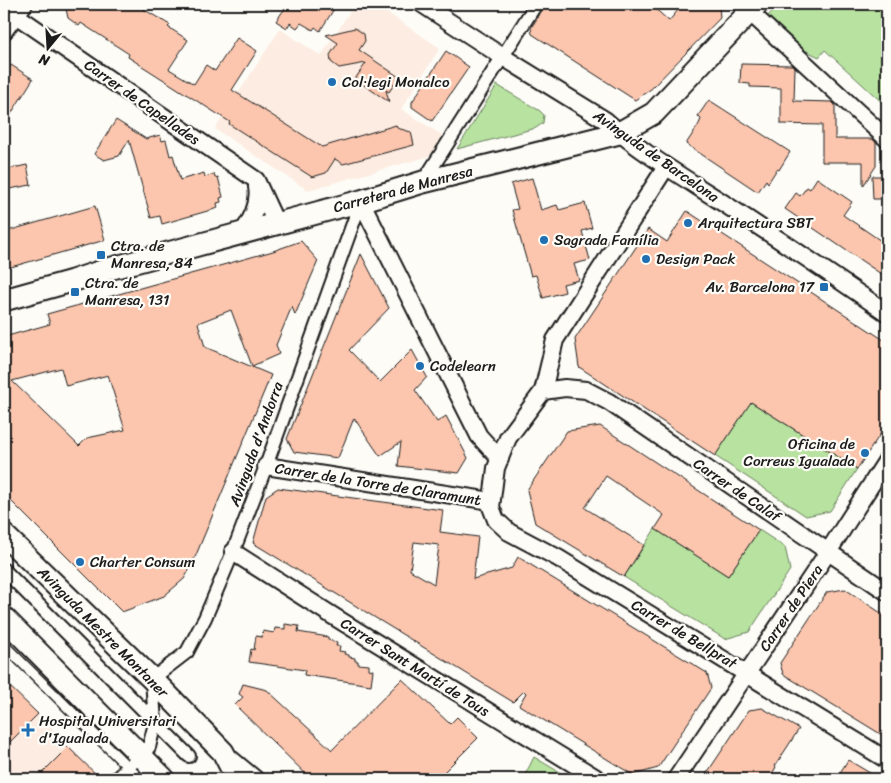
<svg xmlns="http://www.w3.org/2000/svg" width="891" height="783" viewBox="0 0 891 783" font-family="Sriracha,sans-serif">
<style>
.built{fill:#fdece1}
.green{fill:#b7e29f;stroke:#6a7f5e}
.building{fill:#fcc6ae;stroke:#1c1c1c;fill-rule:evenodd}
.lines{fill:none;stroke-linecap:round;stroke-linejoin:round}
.service-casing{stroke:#1c1c1c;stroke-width:12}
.pedestrian-casing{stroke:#1c1c1c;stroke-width:16}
.minor-casing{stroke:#1c1c1c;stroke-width:20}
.tertiary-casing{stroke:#1c1c1c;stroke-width:25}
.service{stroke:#fdfcf7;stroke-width:9}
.pedestrian{stroke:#fdfcf7;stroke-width:12}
.minor{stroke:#fdfcf7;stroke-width:16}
.tertiary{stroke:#fdfcf7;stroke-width:21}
.poi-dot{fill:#1f6fb2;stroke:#fdfcf7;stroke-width:2}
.labels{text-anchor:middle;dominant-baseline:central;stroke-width:4.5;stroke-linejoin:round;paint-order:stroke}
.poi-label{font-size:15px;fill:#1c1c1c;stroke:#fdfcf7;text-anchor:start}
.street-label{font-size:15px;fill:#1c1c1c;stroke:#fdfcf7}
</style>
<rect width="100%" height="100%" fill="#fdfcf7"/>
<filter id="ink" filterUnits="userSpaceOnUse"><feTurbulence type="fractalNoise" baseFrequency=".02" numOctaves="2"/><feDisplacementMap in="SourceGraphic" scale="10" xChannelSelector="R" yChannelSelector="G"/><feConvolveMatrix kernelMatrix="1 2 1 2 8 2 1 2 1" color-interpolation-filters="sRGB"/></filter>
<g filter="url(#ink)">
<g class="built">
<polygon points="355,4 374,4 440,48 401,109 443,136 430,156 308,190 215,129 280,29 321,56"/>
<polygon points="4,681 38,714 101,779 4,779"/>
</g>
<g class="green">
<polygon points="779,4 887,4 887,107 825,50 819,57 788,42 766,18"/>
<polygon points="497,85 540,111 544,115 543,123 536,128 457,149"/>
<polygon points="751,402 857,469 830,511 806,516 715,456"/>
<polygon points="655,529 728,576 759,530 785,547 790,570 749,632 725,639 624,577"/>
<polygon points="534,757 571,779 523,779"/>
</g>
<g class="building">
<polygon points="65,4 135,4 170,25 168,27 188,40 169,69 194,84 206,65 215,71 237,38 257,51 232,90 322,147 396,125 397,128 411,132 414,145 343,164 335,159 326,173 312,177 229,124 230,122 128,57 129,54 81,23 79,26 68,18"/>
<polygon points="288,4 327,4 334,9 320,31 315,27 313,30 301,23 297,28 290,23 287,28 276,21"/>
<polygon points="546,4 650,4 669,21 683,4 719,4 720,18 651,89 635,100 532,34 531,28"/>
<polygon points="355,28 364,34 365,41 359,50 399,77 389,92 386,90 389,102 355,79 366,63 339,68 331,62 330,55 338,43 326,35"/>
<polygon points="446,51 469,67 432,121 412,107 412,102"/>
<polygon points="741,64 792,65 795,67 794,101 832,102 835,105 835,139 873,139 876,143 876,166 863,186 863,162 822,162 822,125 781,124 781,88 750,87 750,84 740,83"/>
<polygon points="11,65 33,79 4,125 4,71"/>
<polygon points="709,100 790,152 779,170 777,169 768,183 766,180 758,192 686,144 699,124 701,119 698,116"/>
<polygon points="116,120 146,139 160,135 162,141 166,140 170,156 173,155 180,180 204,173 205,177 214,174 215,178 218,177 223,197 220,198 221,202 217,203 218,208 162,224 160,216 151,218 129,140 119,156 104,160 94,154"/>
<polygon points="27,165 31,185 4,190 4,170"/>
<polygon points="872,176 887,176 887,199 873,199"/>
<polygon points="532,178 541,210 557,205 559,210 585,203 592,228 582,231 590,260 574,264 579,280 563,284 565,292 543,298 536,275 531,276 512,210 518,209 511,184"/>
<polygon points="817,178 852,202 843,215 887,245 887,278 785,209 796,193 800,196 807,187 810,189"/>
<polygon points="95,206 105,240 4,269 4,232"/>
<polygon points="687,211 887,342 887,424 857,469 751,402 715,456 579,367 575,339 648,229 667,242"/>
<path d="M301,241L318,261L295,315L292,306L276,345L279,354L252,366L231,310L198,323L205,347L271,375L191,567L184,579L164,596L122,612L4,494V337L50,324L47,314L273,251ZM61,368L66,386L108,375L125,430L87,438L79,446L12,381Z"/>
<polygon points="361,254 389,308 349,350 380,382 412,350 427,377 415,390 437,422 446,416 468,458 459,473 398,466 401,442 380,456 354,418 338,458 294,452 287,439"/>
<polygon points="600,426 759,530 728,576 655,529 664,515 606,476 585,508 644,545 624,577 535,523 527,490 567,431"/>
<path d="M278,488L443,510L440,532L478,537L473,579L512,568L518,557L707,673L711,688L658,768L633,775L519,705L526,693L524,691L513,702L253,543L266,496ZM414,542L439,545L434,584L410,570Z"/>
<polygon points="845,589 887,617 887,738 783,674 780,663 827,592"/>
<polygon points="285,624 299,626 298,632 328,637 328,640 337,642 336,646 340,646 339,651 345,652 344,654 349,655 349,657 355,658 355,661 358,661 358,664 369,665 369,669 373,670 371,685 304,675 305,670 249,662 251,649 254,650 256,636 262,637 263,631 274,633 275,628 285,629"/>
<polygon points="402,679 450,724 457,717 478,738 437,779 311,779 235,705 243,697 239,694 243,684 267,690 332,750"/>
<polygon points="4,681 38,714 4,748"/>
<polygon points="762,708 799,729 775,766 776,767 769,779 703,779 749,710"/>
<polygon points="68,747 101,779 36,779"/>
<polygon points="848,760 880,779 836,779"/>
</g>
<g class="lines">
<defs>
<polyline id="service" points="4,645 140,779"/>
<g id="pedestrian">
<polyline points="423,182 536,4"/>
<polyline points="4,570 189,756"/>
<polyline points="116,779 149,747 155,723 152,679 187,652 205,618 233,552 266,466 361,201"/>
</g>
<g id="minor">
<path d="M422,4L503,57L605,120C639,151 678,174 717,199C774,236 831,274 887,313"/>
<polyline points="741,4 887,139"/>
<polyline points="4,7 256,180 276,223"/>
<polyline points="4,31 24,4"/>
<polyline points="361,201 479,436 500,459"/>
<path d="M243,232C252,219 260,203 257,187"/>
<polyline points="543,391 555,340 666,167"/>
<polyline points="266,466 491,501"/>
<polyline points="233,552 333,616 598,779"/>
<polyline points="887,592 609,402 586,390 565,388 543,391 508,438 496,468 491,507 496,520 509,532 558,558 887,760"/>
<polyline points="226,755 255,779"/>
<polyline points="676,779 828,552 887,460"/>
</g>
<g id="tertiary">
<polyline points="4,300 72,281 105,270 361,201 423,182 619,133 654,113 757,4"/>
<polyline points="4,535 152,679 223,752 237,779"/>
<polyline points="4,618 164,779"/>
</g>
</defs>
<use href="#service" class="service-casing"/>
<use href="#pedestrian" class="pedestrian-casing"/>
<use href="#minor" class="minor-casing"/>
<use href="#tertiary" class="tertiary-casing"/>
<use href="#service" class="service"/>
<use href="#pedestrian" class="pedestrian"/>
<use href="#minor" class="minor"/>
<use href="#tertiary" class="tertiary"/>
</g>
</g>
<g class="poi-dot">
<circle cx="332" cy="82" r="5"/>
<circle cx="688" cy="223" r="5"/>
<circle cx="544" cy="240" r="5"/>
<rect x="96" y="250" width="10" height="10" rx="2.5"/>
<circle cx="646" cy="259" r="5"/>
<rect x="819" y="282" width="10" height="10" rx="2.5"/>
<rect x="70" y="287" width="10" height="10" rx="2.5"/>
<circle cx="420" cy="366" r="5"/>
<circle cx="865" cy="453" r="5"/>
<circle cx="80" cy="562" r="5"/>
<path d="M25.5 722.5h5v5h5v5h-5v5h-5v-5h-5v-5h5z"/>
</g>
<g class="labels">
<g class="poi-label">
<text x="342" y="82">Col·legi Monalco</text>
<text x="698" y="223">Arquitectura SBT</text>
<text x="554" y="240">Sagrada Família</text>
<text x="111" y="246">Ctra. de<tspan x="111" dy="17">Manresa, 84</tspan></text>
<text x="656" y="259">Design Pack</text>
<text x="85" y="283">Ctra. de<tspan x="85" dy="17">Manresa, 131</tspan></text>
<text x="814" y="287" text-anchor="end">Av. Barcelona 17</text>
<text x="430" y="366">Codelearn</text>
<text x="855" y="444" text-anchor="end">Oficina de<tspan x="855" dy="17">Correus Igualada</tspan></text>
<text x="90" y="562">Charter Consum</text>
<text x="39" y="721">Hospital Universitari<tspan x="39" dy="17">d'Igualada</tspan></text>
</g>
<g class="street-label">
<text transform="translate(142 102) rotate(35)">Carrer de Capellades</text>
<text transform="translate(656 156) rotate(35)">Avinguda de Barcelona</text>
<text transform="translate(403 189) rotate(-15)">Carretera de Manresa</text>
<text transform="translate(256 444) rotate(-70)">Avinguda d'Andorra</text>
<text transform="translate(378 484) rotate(9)">Carrer de la Torre de Claramunt</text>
<text transform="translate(737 490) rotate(34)">Carrer de Calaf</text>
<text transform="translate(791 608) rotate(-56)">Carrer de Piera</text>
<text transform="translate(103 632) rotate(45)">Avinguda Mestre Montaner</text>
<text transform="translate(684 634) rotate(31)">Carrer de Bellprat</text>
<text transform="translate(415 667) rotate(32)">Carrer Sant Martí de Tous</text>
</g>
</g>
<rect width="891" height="783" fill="none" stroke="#fdfcf7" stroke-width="20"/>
<rect x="10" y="10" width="871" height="763" fill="none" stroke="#1c1c1c" stroke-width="2" filter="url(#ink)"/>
<g transform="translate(48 48) rotate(198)" stroke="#fdfcf7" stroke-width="4" paint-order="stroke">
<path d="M0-4L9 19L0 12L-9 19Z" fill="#1c1c1c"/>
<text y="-8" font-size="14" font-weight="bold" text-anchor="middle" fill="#1c1c1c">N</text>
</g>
</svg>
